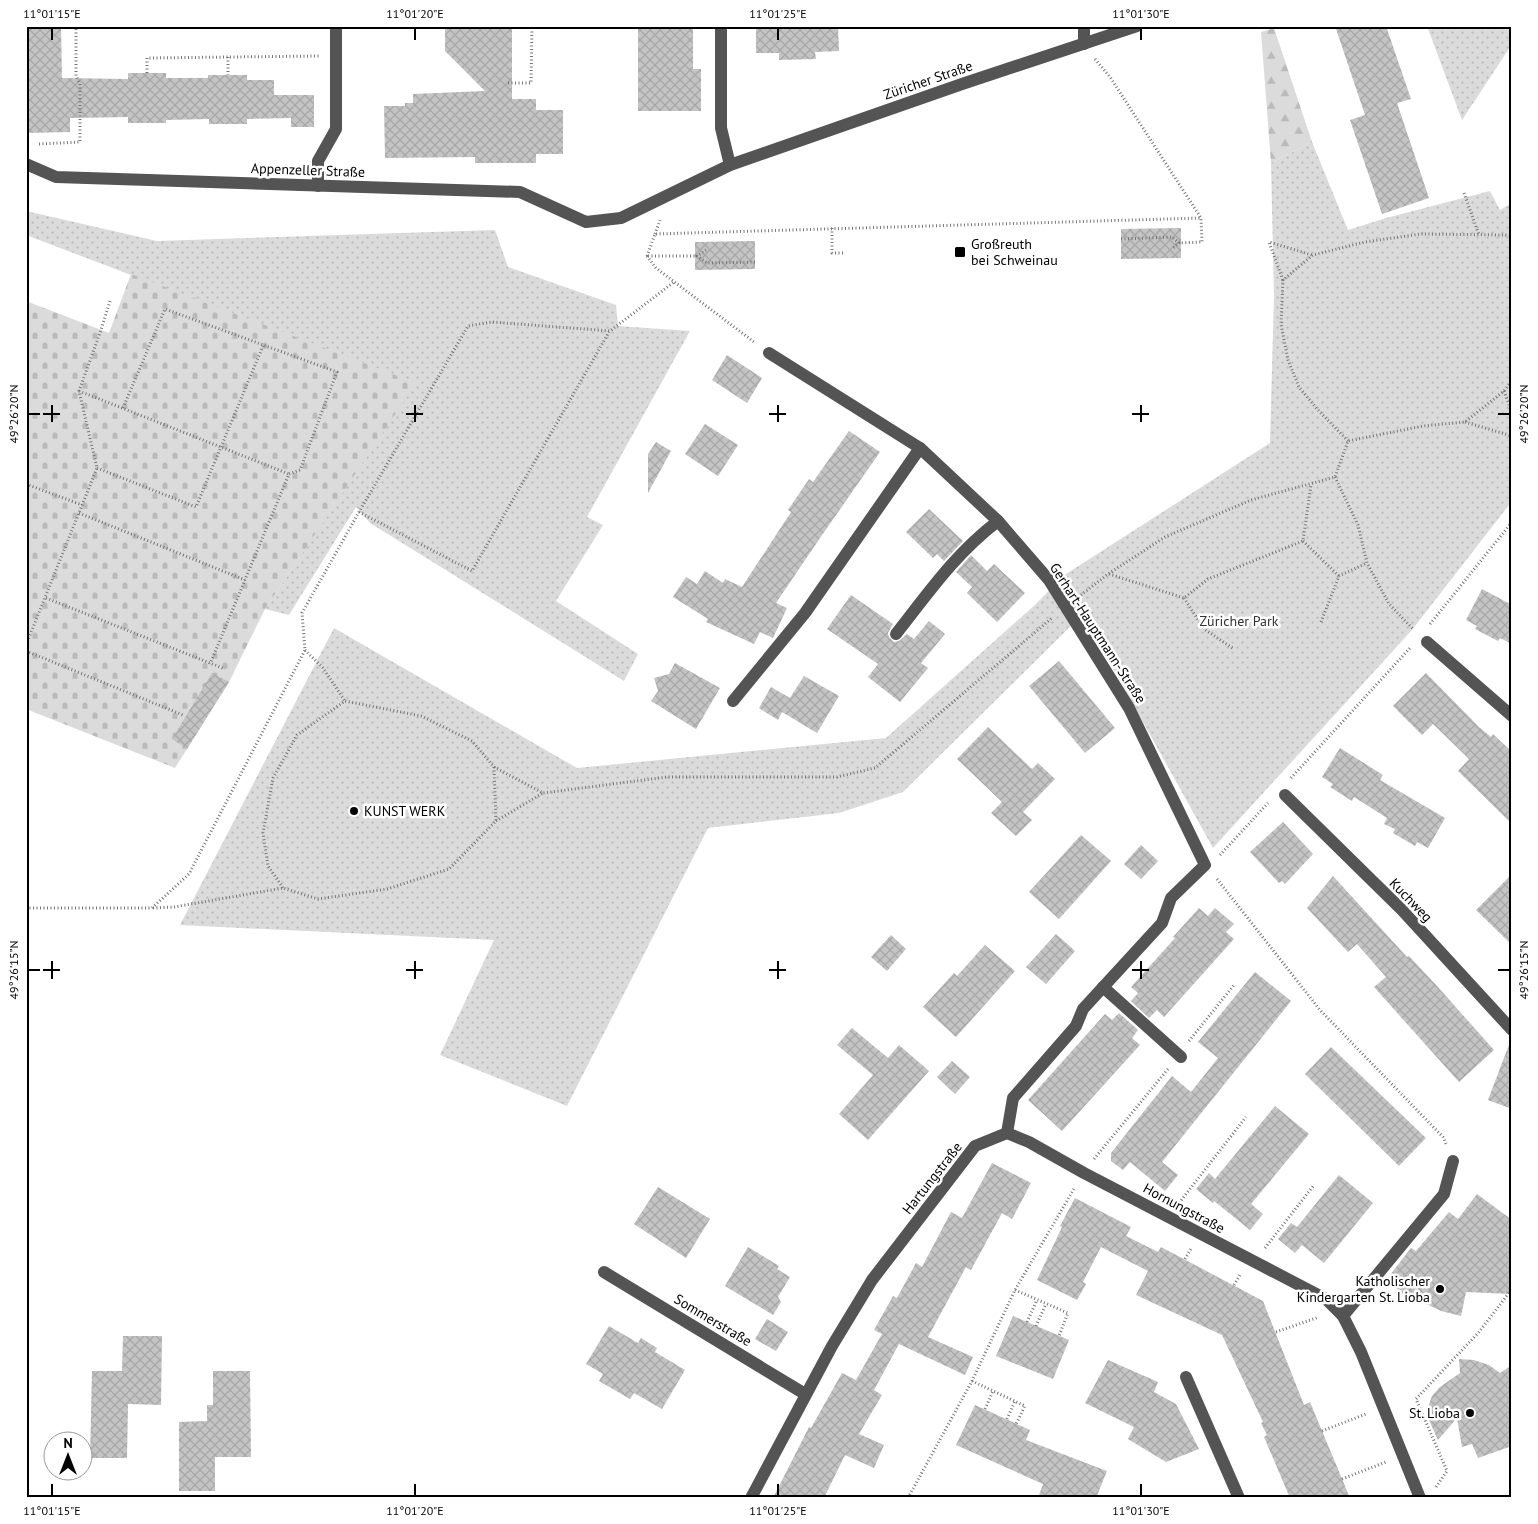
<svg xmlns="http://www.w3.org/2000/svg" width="1538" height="1524" viewBox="0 0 1538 1524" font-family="'PT Sans',sans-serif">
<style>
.grass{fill:url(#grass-dots)}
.forest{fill:url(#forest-firs)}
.cemetery{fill:url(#cemetery-stones)}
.building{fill:url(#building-cross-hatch)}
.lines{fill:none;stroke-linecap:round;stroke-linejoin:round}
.path{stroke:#767676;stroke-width:3;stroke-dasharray:1 2.5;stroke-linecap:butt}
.minor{stroke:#545454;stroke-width:12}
.ticks{fill:none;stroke:#000;stroke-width:2}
.poi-dot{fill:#000;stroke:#fff;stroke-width:2}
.labels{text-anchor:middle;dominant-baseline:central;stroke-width:5;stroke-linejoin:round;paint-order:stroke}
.street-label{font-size:14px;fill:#000;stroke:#fff}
.poi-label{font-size:14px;fill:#000;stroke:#fff;text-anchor:start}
.park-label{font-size:14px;fill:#323232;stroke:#fff}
.neatline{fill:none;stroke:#000;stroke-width:2}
.ticks-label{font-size:12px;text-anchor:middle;fill:#000}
</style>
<defs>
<pattern id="grass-dots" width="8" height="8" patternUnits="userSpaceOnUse" patternTransform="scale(1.25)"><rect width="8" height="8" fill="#dbdbdb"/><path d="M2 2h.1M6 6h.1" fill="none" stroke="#bababa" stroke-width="1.8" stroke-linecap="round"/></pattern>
<pattern id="forest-firs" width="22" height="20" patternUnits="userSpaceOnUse" patternTransform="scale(1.25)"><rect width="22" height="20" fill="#dbdbdb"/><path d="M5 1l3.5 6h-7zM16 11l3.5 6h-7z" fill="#bababa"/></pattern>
<pattern id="cemetery-stones" width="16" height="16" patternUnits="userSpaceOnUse" patternTransform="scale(1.25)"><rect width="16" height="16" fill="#dbdbdb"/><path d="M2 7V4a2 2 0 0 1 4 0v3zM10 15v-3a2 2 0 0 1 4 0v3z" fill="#bababa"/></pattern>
<pattern id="building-cross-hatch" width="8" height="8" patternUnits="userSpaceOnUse" patternTransform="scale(1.25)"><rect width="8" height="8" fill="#c4c4c4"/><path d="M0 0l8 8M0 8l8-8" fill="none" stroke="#a7a7a7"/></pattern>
</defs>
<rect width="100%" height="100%" fill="#fff"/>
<g class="grass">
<polygon points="1427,26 1512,26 1512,44 1462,120"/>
<polygon points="1312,142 1348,230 1386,218 1490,191 1500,210 1512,203 1512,501 1412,630 1213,848 1083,614 903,792 839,813 708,828 567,1106 440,1055 494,940 180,925 334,628 577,768 886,738 1036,604 1063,576 1270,443 1274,295 1271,163"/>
<polygon points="26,211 157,241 495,230 508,267 616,305 618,326 690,331 587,517 603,525 556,601 638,654 624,681 370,523 356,507 289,615 265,609 415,383 26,235"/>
</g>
<polygon class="forest" points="1274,28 1312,142 1271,163 1261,32"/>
<polygon class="cemetery" points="131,274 416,383 265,609 229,682 175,768 26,709 26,301 109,333"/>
<g class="building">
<polygon points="26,26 61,26 62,78 128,79 128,73 166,73 166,78 208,78 208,75 247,75 247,80 274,80 274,95 314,95 314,127 291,127 291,118 247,119 247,124 209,124 209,119 166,120 166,123 128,123 128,117 70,118 70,132 26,133"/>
<polygon points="445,26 512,26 512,99 536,99 536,110 563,110 563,154 536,154 536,163 475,163 475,157 385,158 384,106 405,106 405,103 413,103 413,94 485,91 445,51"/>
<polygon points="638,26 693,26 693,69 701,69 701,111 638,111"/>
<polygon points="756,26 838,26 839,51 815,52 816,59 779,60 779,53 756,53"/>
<polygon points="1335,26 1386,26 1411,99 1397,103 1429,198 1382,214 1350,120 1365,115"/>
<polygon points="1181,228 1181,258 1121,259 1121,229"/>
<polygon points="755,241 755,269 695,270 695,242"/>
<polygon points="727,355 762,378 747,403 712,380"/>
<polygon points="705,424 738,445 718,476 685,454"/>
<polygon points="849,431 880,452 820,538 776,603 787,608 773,638 760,632 754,644 706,622 708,619 673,597 686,577 697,584 705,571 723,583 725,579 742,587 791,512 788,510 809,479 813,482"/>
<polygon points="656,442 671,451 648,493 648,454"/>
<polygon points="929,509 963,541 944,561 937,554 933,558 906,532"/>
<polygon points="971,555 987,571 994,564 1025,593 997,622 967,593 972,587 956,572"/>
<polygon points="1482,589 1512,605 1512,644 1500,638 1498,641 1475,629 1477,626 1466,620"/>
<polygon points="851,595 893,624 888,633 889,637 894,642 899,641 907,634 914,639 929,621 945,634 921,663 928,668 900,702 868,677 878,664 827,629"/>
<polygon points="1059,661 1115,728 1085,753 1029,686"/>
<polygon points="675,663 720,688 696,729 651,701 658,691 654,678 669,674"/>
<polygon points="212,673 229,682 187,749 172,739"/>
<polygon points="1426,673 1479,727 1491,737 1493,734 1512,752 1512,824 1458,771 1469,759 1433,724 1422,735 1393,706"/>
<polygon points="804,676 839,696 817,733 782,712 778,720 759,708 771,687 790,698"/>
<polygon points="988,727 1032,769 1038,763 1055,779 1023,812 1032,820 1016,836 991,813 1002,802 957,759"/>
<polygon points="1340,748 1383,775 1380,780 1445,818 1428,848 1417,842 1415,846 1393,833 1395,829 1384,824 1387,818 1354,797 1352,801 1330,787 1333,784 1322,777"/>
<polygon points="1283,822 1313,854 1285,884 1282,881 1279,883 1250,852"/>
<polygon points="1081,835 1111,861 1059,919 1029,892"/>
<polygon points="1141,845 1158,861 1141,879 1124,864"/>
<polygon points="1512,874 1512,945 1476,910"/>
<polygon points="1333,876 1407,957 1409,956 1437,986 1494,1050 1459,1082 1374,987 1386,977 1357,944 1348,952 1307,908"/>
<polygon points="1199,908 1208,916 1215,908 1234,924 1226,932 1234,939 1164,1017 1157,1010 1149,1018 1131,1001 1138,993 1131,987 1175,938 1173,937"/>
<polygon points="1056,934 1075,951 1046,984 1026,967"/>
<polygon points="891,935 906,949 887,971 871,957"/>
<polygon points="985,945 1015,971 956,1037 923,1007 954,973 957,976"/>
<polygon points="1255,972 1291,1001 1162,1162 1178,1175 1165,1191 1130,1162 1123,1170 1111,1161 1111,1153 1172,1076 1191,1092 1218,1058 1198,1042"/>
<polygon points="1119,1013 1138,1030 1132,1038 1140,1045 1062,1131 1028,1100 1105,1014 1112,1020"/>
<polygon points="852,1028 888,1058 899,1045 929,1071 868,1140 839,1114 873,1075 837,1045"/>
<polygon points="1510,1042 1512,1043 1512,1109 1488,1100"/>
<polygon points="1331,1047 1426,1138 1399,1166 1305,1074"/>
<polygon points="952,1061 970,1077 955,1094 937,1077"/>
<polygon points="1275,1106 1309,1134 1251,1204 1263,1214 1250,1230 1214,1201 1213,1203 1196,1189 1209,1173 1215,1179"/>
<polygon points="992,1163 1031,1183 1012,1219 1002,1213 971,1270 966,1267 928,1337 973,1357 965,1375 899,1344 874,1390 882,1395 859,1434 884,1445 874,1468 845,1455 824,1498 773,1498 809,1427 811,1428 842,1373 856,1380 882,1334 874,1330 893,1296 897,1298 916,1263 922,1267 951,1212 962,1218"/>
<polygon points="1339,1175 1373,1203 1324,1263 1302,1245 1295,1253 1278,1239 1291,1223 1297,1227"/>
<polygon points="658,1187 710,1219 686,1258 634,1224"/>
<polygon points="1477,1194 1512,1220 1512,1294 1466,1292 1461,1316 1441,1311 1410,1296 1408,1298 1386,1280 1411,1248 1416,1251 1449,1212 1458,1219"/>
<polygon points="1075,1198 1131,1227 1126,1236 1158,1252 1161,1247 1263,1301 1304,1405 1310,1402 1350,1498 1290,1498 1264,1437 1267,1435 1261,1423 1263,1422 1222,1335 1136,1295 1148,1271 1101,1247 1083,1282 1086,1284 1077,1300 1037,1280 1062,1227 1060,1226"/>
<polygon points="748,1247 779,1266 777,1269 790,1277 778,1297 781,1302 773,1315 725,1286"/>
<polygon points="1013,1316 1069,1340 1053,1379 996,1356"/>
<polygon points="767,1319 788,1332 776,1351 755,1339"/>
<polygon points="609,1326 638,1343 641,1338 657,1348 655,1352 685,1370 662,1409 634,1393 630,1399 599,1381 603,1374 586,1364"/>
<polygon points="123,1336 162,1336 161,1405 128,1404 127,1458 90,1458 92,1371 122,1371"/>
<polygon points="1459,1359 1474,1360 1489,1365 1500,1373 1512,1365 1512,1446 1478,1458 1472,1444 1462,1447 1457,1418 1438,1440 1429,1420 1428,1407 1432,1396 1440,1387 1460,1373"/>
<polygon points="1108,1360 1158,1382 1154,1392 1176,1404 1199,1449 1166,1462 1128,1439 1134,1427 1085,1403"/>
<polygon points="213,1371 250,1371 251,1457 215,1457 215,1491 179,1491 179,1422 207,1421 207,1405 213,1405"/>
<polygon points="975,1405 1030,1430 1026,1440 1107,1471 1096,1498 1038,1498 1043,1484 956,1445"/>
</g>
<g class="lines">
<g class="path">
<polyline points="228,57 228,75"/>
<polyline points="1095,59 1110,77 1201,218 1202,242 1179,243"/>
<polyline points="147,73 147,58 319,56"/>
<polyline points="508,83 531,83 532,26"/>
<polyline points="39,144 80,142 80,84 76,76 76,26"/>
<polyline points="1464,193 1479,235"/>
<polyline points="832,228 832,253 843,253"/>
<polyline points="655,234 660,220"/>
<polyline points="1121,239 1172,237 1179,243 1173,248"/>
<polyline points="706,250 697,256 707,263 755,262"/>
<polyline points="647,256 655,234 1201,218"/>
<polyline points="647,256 656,268 754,342"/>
<polyline points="648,256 697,256"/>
<polyline points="1283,280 1269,242 1312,255"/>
<polyline points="79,391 289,474"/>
<polyline points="1504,391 1512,413"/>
<polyline points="123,408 165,309 337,372 300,470 289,474 210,664"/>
<polyline points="1465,422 1512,436"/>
<polyline points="1348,441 1318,410 1299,387 1288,360 1281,324 1283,280 1313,255 1365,242 1420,234 1505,235 1512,236"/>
<polyline points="97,468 196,507 263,346"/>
<polyline points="1335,477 1358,525 1367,563 1389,604 1414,630"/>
<polyline points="26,484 82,505"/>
<polyline points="359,512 472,571 609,332"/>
<polyline points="79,513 245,580"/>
<polyline points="1303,541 1339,576"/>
<polyline points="1109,574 1184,598 1208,579 1303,541 1311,485"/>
<polyline points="1081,595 1108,574 1165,537 1251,500 1335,477 1348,441 1423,426 1465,422 1504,391 1512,380"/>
<polyline points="46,598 225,669"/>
<polyline points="1184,598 1204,629 1234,649"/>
<polyline points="1321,622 1339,576 1367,563"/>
<polyline points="1430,624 1512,522"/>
<polyline points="26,645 97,468 79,391 101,330 110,301"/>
<polyline points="305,650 323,668 345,701"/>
<polyline points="26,651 183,715"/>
<polyline points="494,767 543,793 667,777 837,777 875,768 1052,618"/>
<polyline points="1291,778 1410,648"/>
<polyline points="496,821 543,793"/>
<polyline points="1220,855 1268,803"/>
<polyline points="1217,879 1320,1010 1443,1137 1446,1144"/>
<polyline points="26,908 152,908 189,874 305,650 302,613 359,512 468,326 492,322 610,331 674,282"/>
<polyline points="153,908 174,907 283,888 318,899 387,889 449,869 496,821 494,767 472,741 421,716 345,701 297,735 273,778 263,833 268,866 283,888"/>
<polyline points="1189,1041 1234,985"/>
<polyline points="1094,1159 1168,1069"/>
<polyline points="1179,1203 1246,1117"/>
<polyline points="1265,1248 1314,1185"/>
<polyline points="1185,1259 1191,1249"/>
<polyline points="1234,1285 1240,1275"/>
<polyline points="1015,1290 1068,1313 1059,1336"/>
<polyline points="1027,1322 1037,1300"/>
<polyline points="1036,1326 1046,1304"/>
<polyline points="1276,1332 1319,1317"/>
<polyline points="972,1381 1025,1406 1016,1424"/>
<polyline points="985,1409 993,1391"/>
<polyline points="1007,1419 1015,1401"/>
<polyline points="1322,1431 1366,1414"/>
<polyline points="1342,1479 1386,1462"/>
<polyline points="1436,1487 1447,1471 1416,1399 1479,1332 1512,1289"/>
<polyline points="908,1498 972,1381 1015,1290 1075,1187"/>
</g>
<g class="minor">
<polyline points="721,26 721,128 730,165"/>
<polyline points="1084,26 1084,44"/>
<polyline points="26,164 56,177 520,192 586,222 621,218 730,165 962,84 1137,26"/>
<polyline points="318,186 318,161 336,129 336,26"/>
<polyline points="769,353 920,448 998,521 1049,580 1129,708 1205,865 1171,898 1162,923 1083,1009 1076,1026 1013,1098 1007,1133"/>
<path d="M896,634C929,592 955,554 998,521"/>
<polyline points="1427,642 1512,716"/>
<polyline points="733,701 805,613 920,448"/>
<polyline points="1285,795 1402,910 1512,1030"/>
<polyline points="1103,987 1181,1057"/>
<polyline points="1007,1133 1029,1142 1084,1173 1326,1299 1343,1316 1361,1352 1420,1498"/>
<polyline points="604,1272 805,1394"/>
<polyline points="1343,1316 1444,1194 1453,1161"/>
<polyline points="1186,1377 1239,1498"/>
<polyline points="751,1498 832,1346 872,1280 975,1146 1007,1133"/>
</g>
</g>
<path class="ticks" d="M52,28V40M415,28V40M778,28V40M1141,28V40M52,405V422M415,405V422M778,405V422M1141,405V422M28,414H40M43,414H60M406,414H423M769,414H786M1132,414H1149M1498,414H1510M52,961V979M415,961V979M778,961V979M1141,961V979M28,970H40M43,970H60M406,970H423M769,970H786M1132,970H1149M1498,970H1510M52,1484V1496M415,1484V1496M778,1484V1496M1141,1484V1496"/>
<g class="poi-dot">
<rect x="954" y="246" width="12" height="12" rx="2.5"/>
<circle cx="354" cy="811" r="5"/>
<circle cx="1440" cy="1289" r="5"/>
<circle cx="1470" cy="1413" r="5"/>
</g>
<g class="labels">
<g class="street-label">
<text transform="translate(928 80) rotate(-19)">Züricher Straße</text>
<text transform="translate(308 170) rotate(2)">Appenzeller Straße</text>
<text transform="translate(1098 633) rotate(57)">Gerhart-Hauptmann-Straße</text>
<text transform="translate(1411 900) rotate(46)">Kuchweg</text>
<text transform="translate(932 1178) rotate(-52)">Hartungstraße</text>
<text transform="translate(1184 1208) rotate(28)">Hornungstraße</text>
<text transform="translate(713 1320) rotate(31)">Sommerstraße</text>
</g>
<g class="poi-label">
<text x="971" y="244">Großreuth<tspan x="971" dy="16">bei Schweinau</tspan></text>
<text x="364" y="811">KUNST WERK</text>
<text x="1430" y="1281" text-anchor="end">Katholischer<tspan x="1430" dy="16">Kindergarten St. Lioba</tspan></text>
<text x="1460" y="1413" text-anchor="end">St. Lioba</text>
</g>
<g class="park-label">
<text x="1239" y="621">Züricher Park</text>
</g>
</g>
<rect width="1538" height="1524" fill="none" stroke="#ffffff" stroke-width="55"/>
<g transform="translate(68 1456)"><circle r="24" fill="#ffffff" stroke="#999999"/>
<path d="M0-4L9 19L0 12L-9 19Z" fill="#000000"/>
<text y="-8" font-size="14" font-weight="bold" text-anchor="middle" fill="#000000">N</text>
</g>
<rect x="28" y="28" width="1482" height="1468" class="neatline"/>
<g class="ticks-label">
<text x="52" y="18">11°01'15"E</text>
<text x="415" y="18">11°01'20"E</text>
<text x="778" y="18">11°01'25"E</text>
<text x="1141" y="18">11°01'30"E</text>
<text transform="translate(14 414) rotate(-90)" y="4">49°26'20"N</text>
<text transform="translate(1524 414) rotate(-90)" y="4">49°26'20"N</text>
<text transform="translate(14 970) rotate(-90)" y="4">49°26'15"N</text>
<text transform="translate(1524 970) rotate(-90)" y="4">49°26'15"N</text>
<text x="52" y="1515">11°01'15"E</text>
<text x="415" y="1515">11°01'20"E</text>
<text x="778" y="1515">11°01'25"E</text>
<text x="1141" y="1515">11°01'30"E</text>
</g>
</svg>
